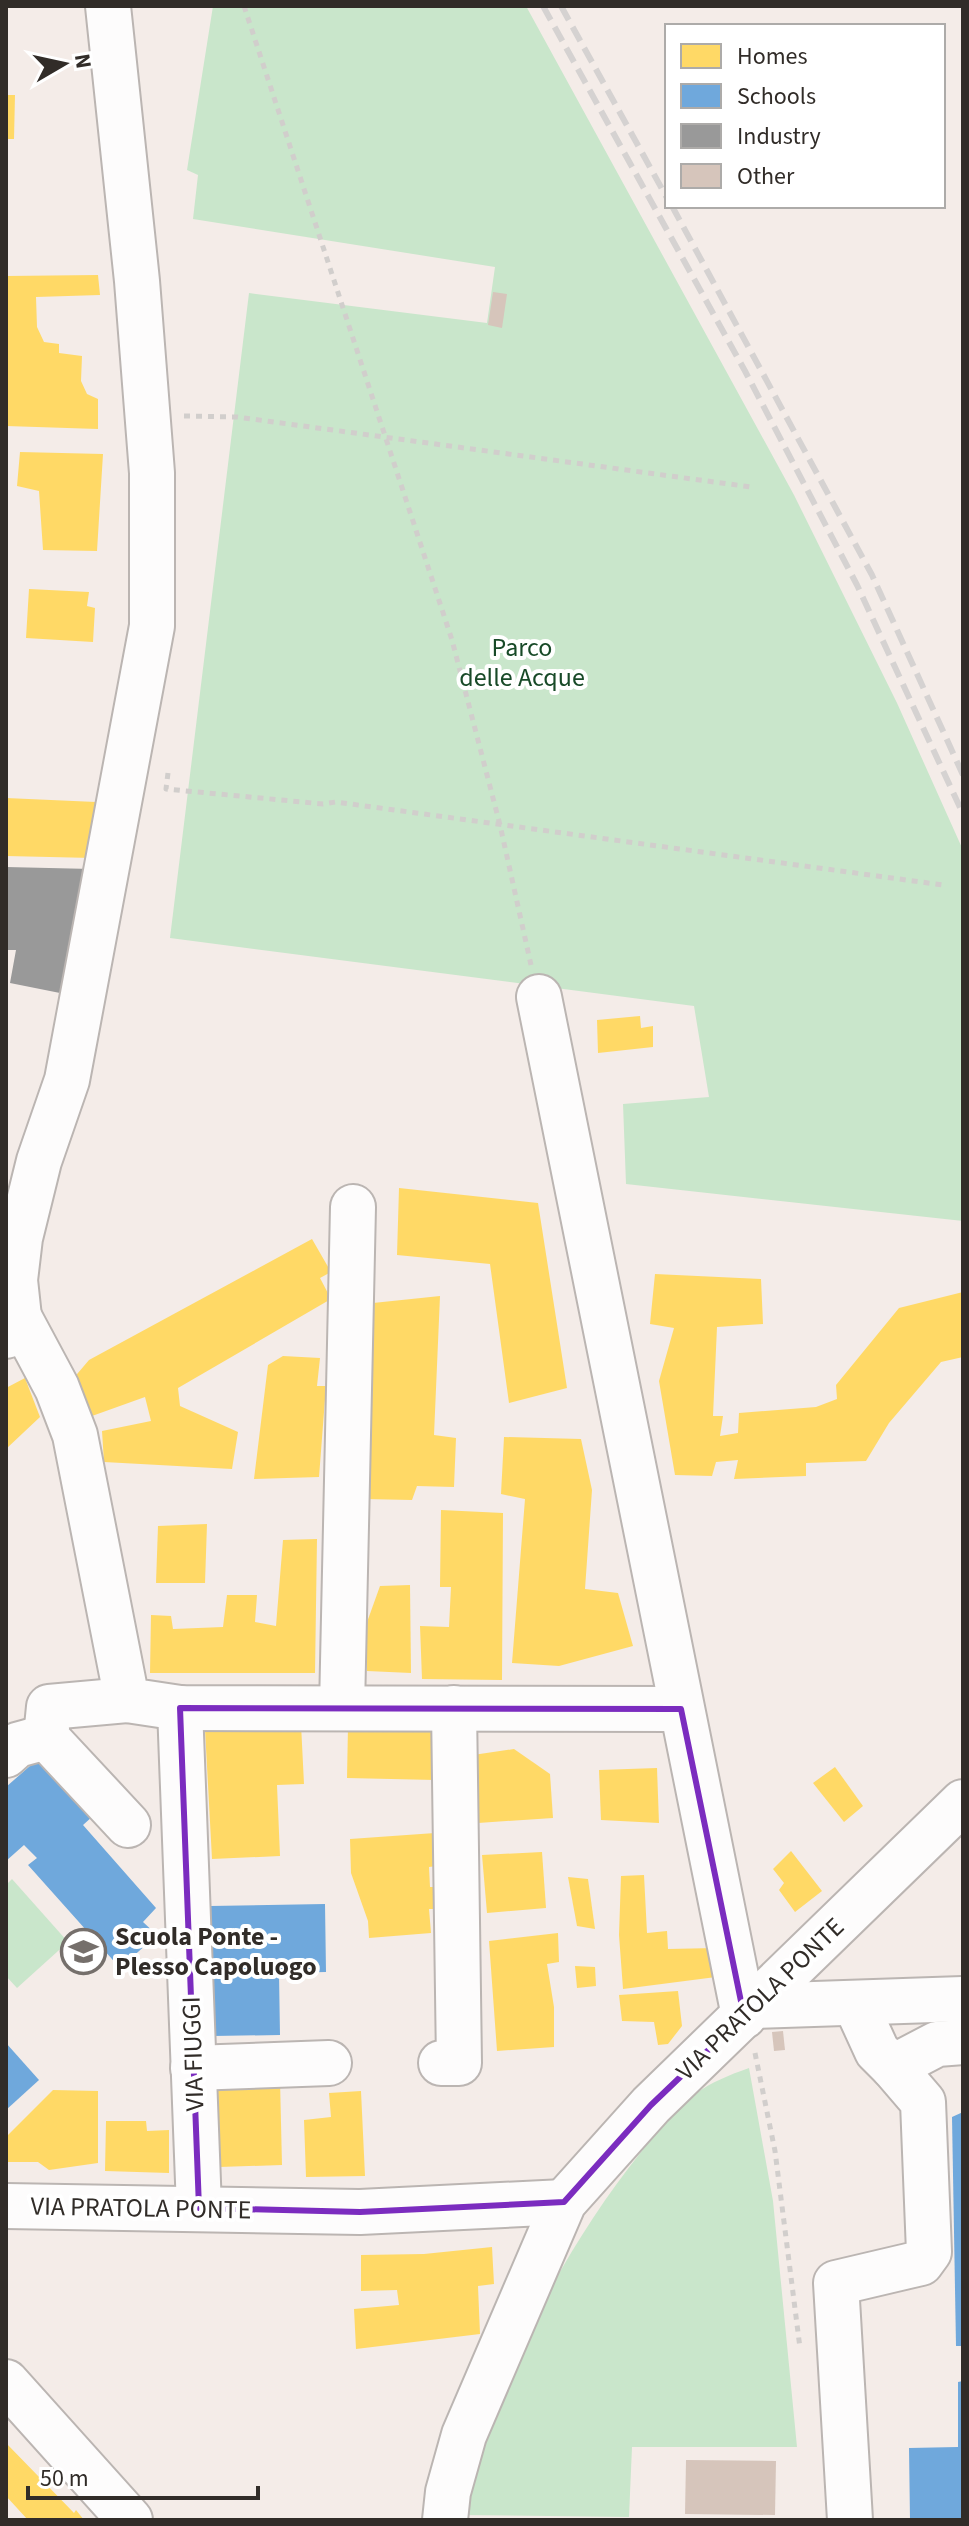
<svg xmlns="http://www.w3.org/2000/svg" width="969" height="2526" viewBox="0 0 969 2526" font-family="'Source Sans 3',sans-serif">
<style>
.green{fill:#c9e6cb}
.homes{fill:#ffd966}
.schools{fill:#6fa8dc}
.industry{fill:#999}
.building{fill:#d6c5bb}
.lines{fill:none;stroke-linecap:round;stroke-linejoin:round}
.minor-casing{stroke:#bbb5b2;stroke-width:48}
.major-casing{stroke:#bbb5b2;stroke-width:48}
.path{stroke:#d1cecc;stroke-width:5;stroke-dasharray:6 6;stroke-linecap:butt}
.minor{stroke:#fdfcfc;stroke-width:44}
.major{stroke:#fdfcfc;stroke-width:44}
.rail{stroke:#d5d2d1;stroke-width:6;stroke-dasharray:16 8;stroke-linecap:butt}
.marked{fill:none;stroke:#7b2cbf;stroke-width:6;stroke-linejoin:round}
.labels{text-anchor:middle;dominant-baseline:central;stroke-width:8;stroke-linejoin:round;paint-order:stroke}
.park-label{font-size:26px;fill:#184a28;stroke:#fff}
.poi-label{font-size:26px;font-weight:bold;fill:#312c28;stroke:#fff;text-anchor:start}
.street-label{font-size:26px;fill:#312c28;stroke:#fff}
</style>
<rect width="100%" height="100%" fill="#f4ece8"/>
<g class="green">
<polygon points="213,6 526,6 794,495 897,703 963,850 963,1221 626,1184 623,1104 709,1097 694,1006 170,938 249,293 487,323 495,267 193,219 198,175 187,170"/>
<polygon points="12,1879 68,1942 17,1988 6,1976 6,1885"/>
<path d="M749,2068L773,2201L797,2447H632L629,2517L459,2515C495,2386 557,2257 641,2152C657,2132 673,2110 695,2094C712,2082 729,2075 749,2068Z"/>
</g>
<g class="homes">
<polygon points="6,95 15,95 14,139 6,139"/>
<polygon points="98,275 100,295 36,297 37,327 44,342 59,344 59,353 82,356 81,381 87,394 98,399 98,429 6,426 6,276"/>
<polygon points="20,452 103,454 97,551 43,550 39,491 17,486"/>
<polygon points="29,589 89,592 87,606 95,608 93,642 26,638"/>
<polygon points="6,798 96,802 93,858 6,856"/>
<polygon points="640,1016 641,1028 653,1026 653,1047 598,1053 597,1020"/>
<polygon points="399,1188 538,1203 567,1388 509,1403 490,1264 397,1255"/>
<polygon points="312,1239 331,1272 320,1278 331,1299 178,1388 180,1406 238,1432 232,1469 104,1462 102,1431 151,1421 145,1397 92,1416 72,1380 89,1360"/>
<polygon points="655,1274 761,1279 763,1324 717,1327 713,1416 723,1416 720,1436 738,1433 739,1413 816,1407 837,1399 836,1385 899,1308 963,1292 963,1357 941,1362 889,1423 866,1461 806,1463 806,1476 734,1479 738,1460 716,1462 712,1476 675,1475 659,1381 674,1328 650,1324"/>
<polygon points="440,1296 434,1435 456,1438 454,1487 417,1486 412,1500 364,1499 373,1303"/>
<polygon points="283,1356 320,1358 317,1386 326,1386 319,1477 254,1479 268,1365"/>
<polygon points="25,1378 40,1417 6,1449 6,1388"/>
<polygon points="504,1437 581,1439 592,1490 585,1589 618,1593 633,1646 559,1666 512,1663 525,1499 501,1494"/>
<polygon points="441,1510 503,1513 502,1680 422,1679 420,1626 449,1627 451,1587 440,1587"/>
<polygon points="207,1524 205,1583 156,1583 158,1526"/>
<polygon points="317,1539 315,1673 150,1673 151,1615 171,1616 173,1629 223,1627 227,1595 257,1595 255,1622 276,1626 283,1540"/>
<polygon points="410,1585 411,1673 367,1671 366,1625 380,1586"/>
<polygon points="301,1724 304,1784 277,1785 280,1856 212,1859 205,1729"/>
<polygon points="348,1726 437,1728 435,1780 347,1778"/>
<polygon points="514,1749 550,1774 553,1818 478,1823 473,1755"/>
<polygon points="835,1767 863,1806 844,1822 813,1783"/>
<polygon points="657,1768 659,1823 601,1820 599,1770"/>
<polygon points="435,1833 437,1866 429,1867 430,1887 438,1887 441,1909 429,1909 431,1933 369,1938 368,1921 351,1873 350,1839"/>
<polygon points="791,1851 822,1891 795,1912 779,1890 784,1883 773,1869"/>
<polygon points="542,1852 546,1908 487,1913 482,1855"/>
<polygon points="644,1875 647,1933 667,1931 668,1949 715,1948 716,1977 623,1989 619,1935 621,1876"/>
<polygon points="568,1877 588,1879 595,1929 577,1926"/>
<polygon points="558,1933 559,1962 547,1964 554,2007 554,2047 497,2051 489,1941"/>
<polygon points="575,1966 595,1967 596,1986 577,1988"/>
<polygon points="678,1991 682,2026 668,2044 658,2045 654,2022 622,2021 619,1995"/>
<polygon points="280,2080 282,2165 219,2167 216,2084"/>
<polygon points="53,2090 98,2091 98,2163 49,2170 38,2162 6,2162 6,2137"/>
<polygon points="361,2091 365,2176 306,2177 304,2120 331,2117 329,2093"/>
<polygon points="106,2121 146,2121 147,2131 169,2130 169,2173 105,2171"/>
<polygon points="492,2247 494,2284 478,2286 480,2334 356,2349 354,2309 399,2305 397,2290 361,2291 361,2255 424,2254"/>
<polygon points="6,2443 74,2513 76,2510 84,2520 28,2520 6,2496"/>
</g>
<g class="schools">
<polygon points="39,1758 93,1816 83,1825 156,1908 143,1922 157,1935 120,1968 28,1865 37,1858 24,1845 6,1861 6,1787"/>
<polygon points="325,1904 326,1972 279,1973 280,2035 213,2036 210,1906"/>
<polygon points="6,2043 39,2080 6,2110"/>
<polygon points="963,2112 963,2346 956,2346 952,2117"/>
<polygon points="963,2381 963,2520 910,2520 909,2448 958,2447 958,2382"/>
</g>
<polygon class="industry" points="6,867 92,869 60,993 10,983 16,950 6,950"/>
<g class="building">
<polygon points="493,292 507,294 502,328 488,325"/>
<polygon points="783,2031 785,2050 774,2051 772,2032"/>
<polygon points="686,2460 776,2461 775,2515 685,2514"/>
</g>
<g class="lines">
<defs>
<g id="minor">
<polyline points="539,997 744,2016"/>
<polyline points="19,1317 57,1388 75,1435 127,1700 180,1708 681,1709"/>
<polyline points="6,1336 19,1317 15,1280 20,1238 39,1161 67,1080 152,626 152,473 137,281 108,6"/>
<polyline points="127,1700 49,1707 46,1737 128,1825"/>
<polyline points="180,1708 199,2208"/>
<polyline points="342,1708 353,1207"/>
<polyline points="6,1755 17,1745 46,1737"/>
<polyline points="855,2003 877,2051 893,2067"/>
<polyline points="753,2006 963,1802"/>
<polyline points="441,2063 459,2063 454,1708"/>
<polyline points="193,2068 329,2063"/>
<polyline points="850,2520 836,2283 921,2263 929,2252 923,2102 893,2067 937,2044 963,2042"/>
</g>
<g id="major">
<polyline points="6,2206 360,2212 564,2202"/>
<polyline points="6,2382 130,2520"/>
<polyline points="445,2520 448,2492 464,2435 564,2202 651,2105 753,2006 963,1999"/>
</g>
</defs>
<use href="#minor" class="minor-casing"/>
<use href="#major" class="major-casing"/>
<g class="path">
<polyline points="244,6 452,640 500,825 531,965"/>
<polyline points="184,416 237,417 751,487"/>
<polyline points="168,773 166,789 323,804 336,802 943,885"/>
<polyline points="755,2053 775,2151 800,2348"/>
</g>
<use href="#minor" class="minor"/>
<use href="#major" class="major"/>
<g class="rail">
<polyline points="543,6 745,371 857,585 963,814"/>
<polyline points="561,6 667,198"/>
<polyline points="672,206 872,575 963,775"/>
</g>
</g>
<path class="marked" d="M180,1708L681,1709L744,2016L651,2105L564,2202L360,2212L199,2208Z"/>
<defs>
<symbol id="school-ring" viewBox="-11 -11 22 22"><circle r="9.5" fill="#fff" stroke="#756f6b" stroke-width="1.5"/><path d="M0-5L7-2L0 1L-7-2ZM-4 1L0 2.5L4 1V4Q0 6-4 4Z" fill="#756f6b"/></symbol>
</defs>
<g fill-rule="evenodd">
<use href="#school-ring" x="58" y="1926" width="51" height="51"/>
</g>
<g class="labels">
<g class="park-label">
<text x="522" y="647">Parco<tspan x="522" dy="30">delle Acque</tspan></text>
</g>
<g class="poi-label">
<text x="115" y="1936">Scuola Ponte -<tspan x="115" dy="30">Plesso Capoluogo</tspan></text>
</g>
<g class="street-label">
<text transform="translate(760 1999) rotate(-44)">VIA PRATOLA PONTE</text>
<text transform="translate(193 2054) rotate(-92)">VIA FIUGGI</text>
<text transform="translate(141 2208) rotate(1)">VIA PRATOLA PONTE</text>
</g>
</g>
<rect width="969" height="2526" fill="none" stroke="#312c28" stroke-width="16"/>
<rect x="665" y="24" width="280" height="184" fill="#ffffff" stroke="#adaba9" stroke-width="2"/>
<rect x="681" y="44" width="40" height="24" fill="#ffd966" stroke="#adaba9" stroke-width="2"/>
<text x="737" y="64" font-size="24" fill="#312c28">Homes</text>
<rect x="681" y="84" width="40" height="24" fill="#6fa8dc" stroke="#adaba9" stroke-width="2"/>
<text x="737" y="104" font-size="24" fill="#312c28">Schools</text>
<rect x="681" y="124" width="40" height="24" fill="#999999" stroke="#adaba9" stroke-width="2"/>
<text x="737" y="144" font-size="24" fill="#312c28">Industry</text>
<rect x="681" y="164" width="40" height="24" fill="#d6c5bb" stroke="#adaba9" stroke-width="2"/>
<text x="737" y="184" font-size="24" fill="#312c28">Other</text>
<g transform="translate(64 64) rotate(81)" stroke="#ffffff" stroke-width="6" paint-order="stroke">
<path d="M0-6L14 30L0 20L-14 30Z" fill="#312c28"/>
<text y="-12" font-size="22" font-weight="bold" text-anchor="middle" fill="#312c28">N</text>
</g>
<path d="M28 2486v12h230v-12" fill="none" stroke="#312c28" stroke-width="4"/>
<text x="40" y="2486" font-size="24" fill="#312c28" stroke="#ffffff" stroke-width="6" paint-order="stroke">50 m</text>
</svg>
